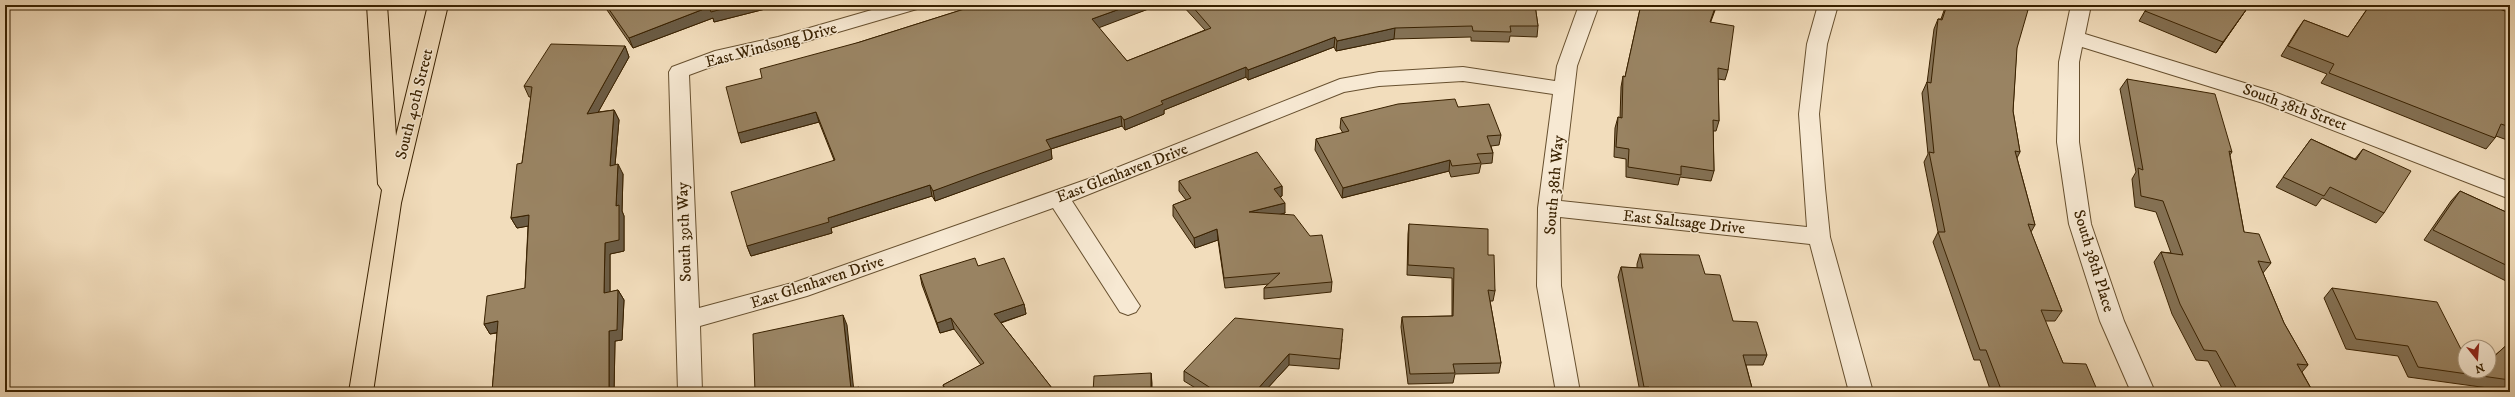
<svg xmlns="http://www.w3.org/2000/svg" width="2515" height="397" viewBox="0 0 2515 397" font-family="'IM FELL DW Pica',serif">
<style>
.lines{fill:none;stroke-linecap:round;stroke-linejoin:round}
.minor-casing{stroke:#67502f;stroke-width:2}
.major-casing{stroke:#392100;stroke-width:2}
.minor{fill:#f7e9d3;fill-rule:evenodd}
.major{fill:#f2ddbc;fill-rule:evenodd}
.wall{fill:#847154;stroke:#392100}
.shaded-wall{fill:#6b5c45;stroke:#392100}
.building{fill:#998362;stroke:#392100}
.labels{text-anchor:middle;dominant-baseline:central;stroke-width:3;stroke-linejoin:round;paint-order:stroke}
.street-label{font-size:16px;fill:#392100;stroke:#f7e9d3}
</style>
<rect width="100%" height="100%" fill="#f2ddbc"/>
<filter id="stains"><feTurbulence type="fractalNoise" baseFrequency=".005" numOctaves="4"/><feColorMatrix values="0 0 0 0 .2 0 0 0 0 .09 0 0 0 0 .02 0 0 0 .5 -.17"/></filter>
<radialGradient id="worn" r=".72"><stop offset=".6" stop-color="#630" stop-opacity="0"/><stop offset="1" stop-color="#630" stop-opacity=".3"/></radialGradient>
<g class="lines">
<defs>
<g id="minor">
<polygon points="889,5 920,5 917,9 787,47 727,61 689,75 699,308 796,282 1003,209 1091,178 1340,79 1379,72 1463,67 1555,81 1557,66 1579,5 1599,5 1577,66 1561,201 1807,227 1799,114 1807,44 1818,5 1838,5 1827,44 1819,114 1825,188 1830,237 1873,392 1849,392 1810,244 1560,217 1561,286 1580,392 1556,392 1537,286 1538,208 1553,94 1463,81 1379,86 1344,92 1072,201 1136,300 1140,306 1136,312 1128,315 1120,312 1053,208 807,296 700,326 702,392 678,392 669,72 672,67 715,51 778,37"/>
<polygon points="2071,5 2091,5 2085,34 2277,93 2510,182 2510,199 2263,103 2082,47 2079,62 2079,142 2091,224 2124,321 2155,392 2131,392 2100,321 2069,224 2057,142 2059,62"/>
</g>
<polygon id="major" points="367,5 387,5 396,136 428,5 448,5 401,203 373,392 349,392 382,190 378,184"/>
</defs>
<use href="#minor" class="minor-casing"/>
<use href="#major" class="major-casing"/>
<use href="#minor" class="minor"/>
<use href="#major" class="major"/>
</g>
<g class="wall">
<polygon points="605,5 781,5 714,22 713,18 633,48 607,10"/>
<polygon points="977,5 1159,5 1098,27 1127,61 1205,30 1182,5 1535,5 1538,26 1537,37 1510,36 1509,42 1471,41 1471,37 1394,39 1336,51 1334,47 1248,80 1246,77 1164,110 1164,114 1125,130 1122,126 1051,149 1052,159 984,183 935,201 932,196 831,228 832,233 751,256 747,246 834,160 819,122 741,143 762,78 860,42"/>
<polygon points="1946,5 2020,5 2019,8 2013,111 2020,152 2017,158 2035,225 2031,232 2062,311 2055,321 2045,321 2063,363 2098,392 1991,392 1980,360 1974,360 1933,242 1938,232 1924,162 1928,154 1922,93 1927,82 1927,83 1934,29 1938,19 1941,19"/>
<polygon points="2366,5 2489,5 2510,13 2510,141 2496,136 2495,138 2486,149 2321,83 2327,74 2281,56 2297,30 2304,20 2348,37 2369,6"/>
<polygon points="2248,7 2216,53 2139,21 2145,11"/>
<polygon points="1640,9 1711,22 1728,70 1725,80 1718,79 1719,121 1716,131 1713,131 1714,171 1711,181 1680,177 1678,185 1626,177 1626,159 1614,157 1615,128 1618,117 1620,118 1621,87 1623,76 1625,77"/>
<polygon points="625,46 629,57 598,112 614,110 619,120 615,165 623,174 622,211 624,216 624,251 610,254 610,292 618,290 624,300 622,340 615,341 614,392 492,392 497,333 490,334 484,324 525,288 528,226 517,228 511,218 522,163 531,97 529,97 524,86"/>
<polygon points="2127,79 2232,152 2230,155 2244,232 2271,263 2263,273 2284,323 2308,365 2302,372 2313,392 2224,392 2208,361 2196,360 2172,314 2154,262 2161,252 2171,253 2156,212 2135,207 2132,179 2136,172 2120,89"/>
<polygon points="1458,107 1501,135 1499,145 1491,146 1493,153 1492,163 1481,164 1479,173 1451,177 1449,171 1342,198 1315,150 1316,139 1343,133 1340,128 1341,118"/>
<polygon points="2311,139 2355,159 2363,149 2384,213 2376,223 2322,198 2316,206 2276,187"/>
<polygon points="1179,181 1282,186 1282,196 1280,197 1285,213 1281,214 1332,282 1331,292 1264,299 1264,288 1269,284 1225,288 1218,240 1195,248 1173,216 1173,205 1186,200 1179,191"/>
<polygon points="2460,191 2506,212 2508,210 2510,211 2510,283 2424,240 2451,201"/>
<polygon points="1409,224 1488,255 1495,291 1493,301 1490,301 1501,363 1499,373 1455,374 1453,383 1408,384 1401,327 1402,317 1452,316 1452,278 1407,275 1408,234"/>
<polygon points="1640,254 1705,274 1733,321 1767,355 1763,365 1746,365 1752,388 1750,392 1640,392 1618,277 1621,267 1637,268 1637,264"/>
<polygon points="978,266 1024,304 1026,314 1001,323 1055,392 945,392 943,385 981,365 954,329 940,333 922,285 920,275"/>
<polygon points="2332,288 2474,374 2510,342 2510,391 2408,377 2398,356 2346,349 2324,298"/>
<polygon points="1342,339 1339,369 1289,365 1264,392 1202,392 1184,381 1184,371"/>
</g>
<g class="shaded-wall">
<polygon points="737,5 781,5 714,22 713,18 633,48 629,38 709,7"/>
<polygon points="1131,5 1159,5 1093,30 1092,19"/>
<polygon points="1716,5 1717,5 1707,32 1710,22"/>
<polygon points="2248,7 2241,17 2216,53 2223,42"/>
<polygon points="1395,28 1394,39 1336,51 1337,41"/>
<polygon points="1335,37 1334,47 1248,80 1248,70"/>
<polygon points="625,46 629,57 591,125 587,114"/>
<polygon points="1246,67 1246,77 1164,110 1164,114 1125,130 1124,120 1161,101"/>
<polygon points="614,110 619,120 614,176 610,166"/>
<polygon points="816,112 819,122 741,143 738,133"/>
<polygon points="1121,116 1122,126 1051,149 1052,159 935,201 933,191 1046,140"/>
<polygon points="1450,160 1449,171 1342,198 1343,188"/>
<polygon points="618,164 623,174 622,211 624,216 624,251 610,254 610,303 604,293 605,243 616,206"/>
<polygon points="930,185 932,196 831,228 832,233 751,256 747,246 828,218"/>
<polygon points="1282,186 1282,196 1274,199 1274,189"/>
<polygon points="1285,203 1285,213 1250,222 1249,212"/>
<polygon points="529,215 534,225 517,228 511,218"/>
<polygon points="1217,229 1218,240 1195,248 1194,238"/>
<polygon points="618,290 624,300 622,340 615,341 614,392 609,392 609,331"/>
<polygon points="1024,304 1026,314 996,324 994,314"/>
<polygon points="843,315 847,325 854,392 851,389"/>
<polygon points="951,318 954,329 940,333 937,323"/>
<polygon points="498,321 504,331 490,334 484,324"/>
<polygon points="1289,354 1289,365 1264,392 1255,392"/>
<polygon points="1151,373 1152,383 1152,392 1151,392"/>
</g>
<g class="building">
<polygon points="606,5 737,5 711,12 709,7 629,38"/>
<polygon points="977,5 1131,5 1092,19 1127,61 1211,28 1191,5 1535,5 1538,26 1510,26 1511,32 1473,31 1472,26 1395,28 1337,41 1335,37 1248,70 1246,67 1161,101 1163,104 1124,120 1121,116 1046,140 1051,149 982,173 933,191 930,185 828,218 829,222 747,246 731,192 835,160 816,112 738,133 726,87 762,78 760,69 860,42"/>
<polygon points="1641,5 1716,5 1710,22 1734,26 1728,70 1718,68 1719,121 1713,120 1714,171 1681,166 1681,175 1628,167 1629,149 1616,147 1618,117 1622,118 1623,76 1625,77 1640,9"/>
<polygon points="1947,5 2020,5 2018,8 2028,10 2017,48 2013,111 2020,152 2015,151 2035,225 2028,224 2062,311 2041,310 2063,363 2086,364 2098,392 2002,392 1986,350 1980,350 1938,232 1945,232 1929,152 1934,153 1927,82 1931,83 1938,19 1942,20"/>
<polygon points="2149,5 2243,5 2248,7 2223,42 2145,11"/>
<polygon points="2370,5 2489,5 2510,13 2510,127 2501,124 2495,138 2329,73 2334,64 2288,46 2304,20 2348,37"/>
<polygon points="551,44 625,46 587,114 614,110 610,166 618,164 616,206 619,205 619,240 605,243 604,293 618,290 617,330 609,331 609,392 492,392 498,321 484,324 487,296 525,288 529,215 511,218 517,164 522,163 532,87 524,86"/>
<polygon points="2127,79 2215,94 2232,152 2229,151 2244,232 2259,234 2271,263 2258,261 2284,323 2308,365 2297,364 2313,392 2237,389 2216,351 2204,350 2180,304 2161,252 2183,255 2163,201 2141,196 2138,168 2143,170"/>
<polygon points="1455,99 1458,107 1489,104 1501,135 1487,136 1493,153 1477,154 1481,163 1452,166 1450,160 1343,188 1316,139 1349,131 1341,118 1398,104"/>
<polygon points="2311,139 2356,160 2363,149 2411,171 2384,213 2330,187 2324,196 2283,177"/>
<polygon points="1257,152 1282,186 1274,189 1285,203 1249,212 1294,215 1310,236 1322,235 1332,282 1264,288 1280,273 1224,278 1217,229 1194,238 1173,205 1191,198 1179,181"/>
<polygon points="2460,191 2506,212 2508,210 2510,211 2510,267 2433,230"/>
<polygon points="1409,224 1488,229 1488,255 1494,255 1495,291 1488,290 1501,363 1453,364 1455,373 1410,374 1402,317 1453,316 1454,268 1408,265"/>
<polygon points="1640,254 1699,255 1705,274 1720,275 1733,321 1757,322 1767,355 1743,355 1752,388 1744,388 1745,392 1650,392 1649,387 1644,387 1621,267 1643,268"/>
<polygon points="975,258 978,266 1004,258 1024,304 994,314 1055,392 948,392 943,385 984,363 951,318 937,323 920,275"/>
<polygon points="2332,288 2437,302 2465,357 2465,371 2472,371 2474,374 2478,371 2489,371 2489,361 2510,342 2510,380 2418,367 2408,346 2356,339"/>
<polygon points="843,315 851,389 859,387 860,392 755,392 753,334"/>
<polygon points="1235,318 1343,329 1340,359 1289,354 1255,392 1217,392 1184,371"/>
<polygon points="1151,373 1151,392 1093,392 1094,376"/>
</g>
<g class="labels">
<g class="street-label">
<text transform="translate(771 45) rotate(-15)">East Windsong Drive</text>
<text transform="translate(414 104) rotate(-76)">South 40th Street</text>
<text transform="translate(2295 107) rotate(20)">South 38th Street</text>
<text transform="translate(1122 173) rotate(-21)">East Glenhaven Drive</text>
<text transform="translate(1554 185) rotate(-85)">South 38th Way</text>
<text transform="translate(1684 222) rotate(6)">East Saltsage Drive</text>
<text transform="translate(684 232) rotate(-92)">South 39th Way</text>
<text transform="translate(2094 261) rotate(73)">South 38th Place</text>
<text transform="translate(817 282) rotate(-18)">East Glenhaven Drive</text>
</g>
</g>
<rect width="2515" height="397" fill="none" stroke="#f2ddbc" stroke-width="20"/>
<rect x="6" y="6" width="2503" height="385" fill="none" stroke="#392100" stroke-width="2"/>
<rect x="10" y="10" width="2495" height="377" fill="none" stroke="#392100"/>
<g transform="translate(2477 359) rotate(163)"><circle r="19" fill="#f7e9d3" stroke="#ab997f"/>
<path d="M0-3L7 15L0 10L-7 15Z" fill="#8f2418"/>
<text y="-6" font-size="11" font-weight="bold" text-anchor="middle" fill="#392100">N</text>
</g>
<rect width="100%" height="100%" filter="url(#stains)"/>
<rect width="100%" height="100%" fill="url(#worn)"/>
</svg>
